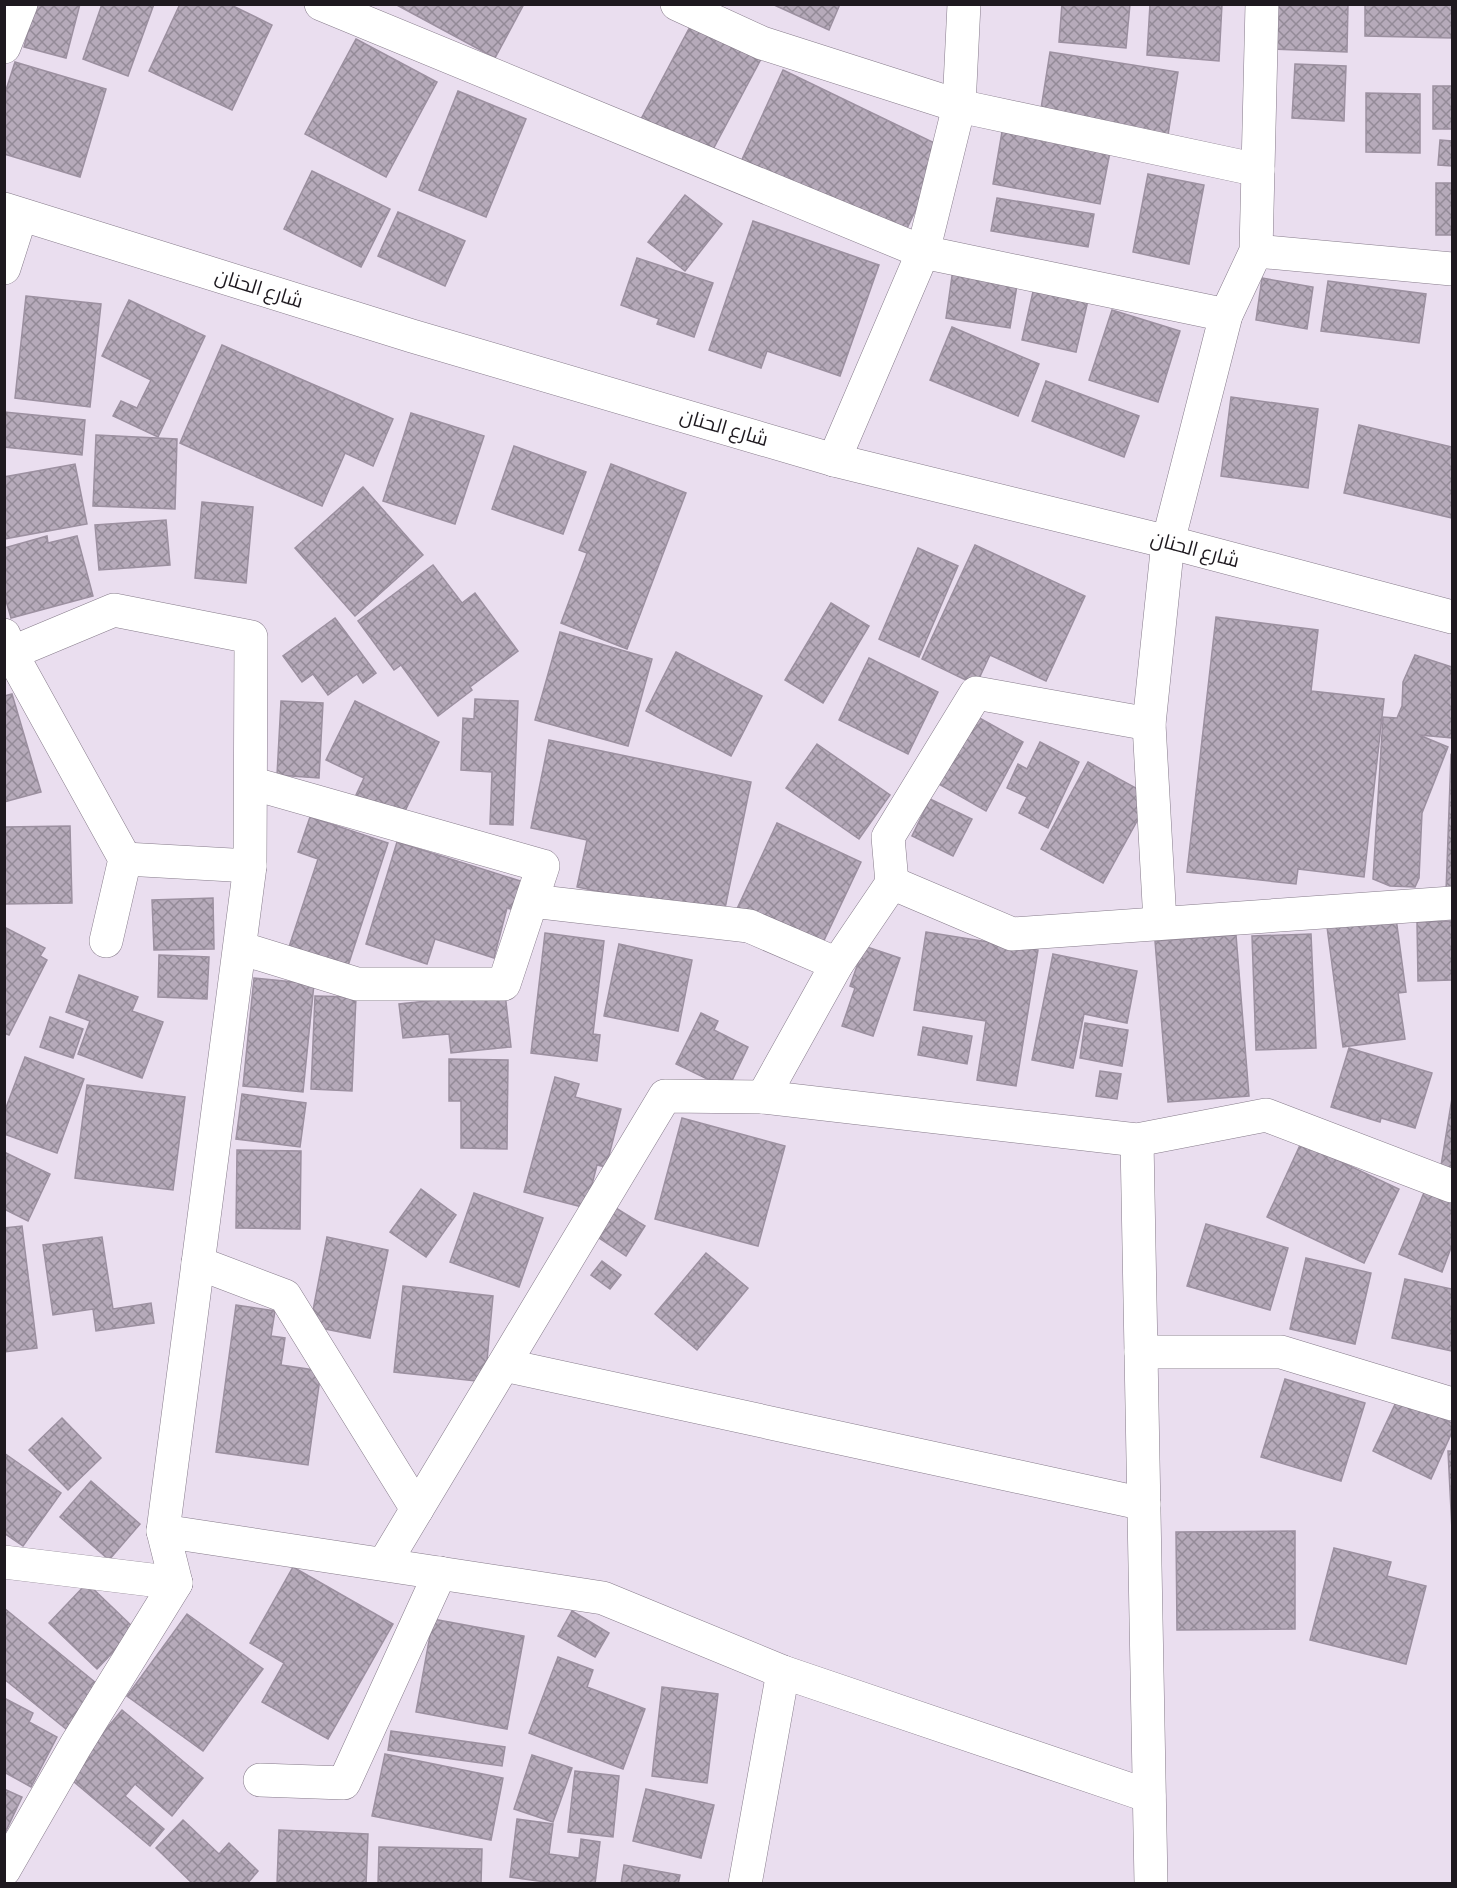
<svg xmlns="http://www.w3.org/2000/svg" width="1457" height="1888" viewBox="0 0 1457 1888" font-family="'Source Sans 3',Cairo,sans-serif">
<style>
.building{fill:url(#building-cross-hatch);stroke:#9c90a0;stroke-width:1.5}
.lines{fill:none;stroke-linecap:round;stroke-linejoin:round}
.minor-casing{stroke:#867b8a;stroke-width:34}
.secondary-casing{stroke:#867b8a;stroke-width:34}
.minor{stroke:#fff;stroke-width:33}
.secondary{stroke:#fff;stroke-width:33}
.labels{text-anchor:middle;dominant-baseline:central;stroke-width:5;stroke-linejoin:round;paint-order:stroke}
.street-label{font-size:20px;fill:#1e191f;stroke:#fff}
</style>
<defs>
<pattern id="building-cross-hatch" width="8" height="8" patternUnits="userSpaceOnUse" patternTransform="scale(1.5)"><rect width="8" height="8" fill="#b6aaba"/><path d="M0 0l8 8M0 8l8-8" fill="none" stroke="#938a97"/></pattern>
</defs>
<rect width="100%" height="100%" fill="#eadeef"/>
<g class="building">
<polygon points="35,4 80,4 66,58 24,47"/>
<polygon points="102,4 154,4 128,76 83,59"/>
<polygon points="180,4 229,4 272,25 232,110 149,71"/>
<polygon points="395,4 524,4 495,58"/>
<polygon points="772,4 840,4 829,30"/>
<polygon points="1062,4 1130,4 1126,48 1059,42"/>
<polygon points="1150,4 1222,4 1219,61 1147,55"/>
<polygon points="1273,4 1348,4 1347,52 1272,49"/>
<polygon points="1365,4 1452,4 1452,38 1365,36"/>
<polygon points="692,23 761,59 710,155 641,119"/>
<polygon points="356,39 437,82 386,177 305,134"/>
<polygon points="1050,52 1178,72 1168,135 1040,115"/>
<polygon points="15,62 106,89 80,177 4,154 4,96"/>
<polygon points="1295,64 1346,66 1344,121 1292,118"/>
<polygon points="783,70 945,148 901,241 739,166"/>
<rect x="1433" y="86" width="19" height="43"/>
<polygon points="458,91 526,119 486,217 419,190"/>
<polygon points="1366,93 1420,94 1420,153 1366,152"/>
<polygon points="1002,132 1110,152 1100,204 993,184"/>
<polygon points="1440,140 1452,141 1452,166 1438,165"/>
<polygon points="312,171 390,209 361,267 284,229"/>
<polygon points="1148,174 1204,185 1189,264 1133,252"/>
<rect x="1436" y="183" width="16" height="52"/>
<polygon points="685,195 722,224 685,271 648,242"/>
<polygon points="997,198 1094,214 1088,247 991,231"/>
<polygon points="398,212 465,241 445,286 378,256"/>
<polygon points="753,221 879,265 840,376 767,351 761,368 709,350"/>
<polygon points="637,258 713,283 694,337 657,324 659,319 621,305"/>
<polygon points="953,269 1018,279 1010,328 946,318"/>
<polygon points="1262,278 1313,287 1307,329 1256,320"/>
<polygon points="1328,281 1426,294 1419,343 1321,331"/>
<polygon points="1035,283 1089,296 1076,352 1022,340"/>
<polygon points="26,296 101,304 90,407 15,398"/>
<polygon points="129,300 205,336 158,437 113,416 121,401 137,408 151,380 102,356"/>
<polygon points="1112,310 1180,331 1158,402 1089,380"/>
<polygon points="952,327 1039,364 1018,416 930,380"/>
<polygon points="222,345 393,419 373,466 345,453 322,506 180,443"/>
<polygon points="1046,381 1139,416 1124,457 1032,421"/>
<polygon points="1231,397 1318,409 1308,488 1221,476"/>
<polygon points="4,412 85,420 82,455 4,447"/>
<polygon points="411,413 484,436 455,524 383,501"/>
<polygon points="1359,425 1452,447 1452,518 1344,493"/>
<polygon points="96,435 177,439 175,509 93,506"/>
<polygon points="514,446 586,472 563,534 492,509"/>
<polygon points="75,464 87,524 4,539 4,477"/>
<polygon points="611,464 686,493 627,649 561,623 587,553 579,550"/>
<polygon points="363,487 423,555 355,616 295,548"/>
<polygon points="202,502 253,507 246,583 195,578"/>
<polygon points="166,520 170,565 99,570 95,525"/>
<polygon points="47,536 48,543 77,536 93,596 11,618 4,594 4,548"/>
<polygon points="975,545 1085,596 1046,681 990,655 976,685 922,659"/>
<polygon points="918,548 958,566 919,657 879,639"/>
<polygon points="433,565 462,603 475,593 518,651 470,687 472,690 438,716 401,665 394,670 358,621"/>
<polygon points="831,603 869,626 823,703 785,680"/>
<polygon points="1216,617 1318,630 1311,691 1384,699 1364,877 1298,869 1296,884 1187,872"/>
<polygon points="335,618 376,673 363,683 357,674 328,695 313,674 302,682 283,656"/>
<polygon points="560,632 652,659 628,746 535,720"/>
<polygon points="676,652 762,696 731,756 646,711"/>
<polygon points="1415,655 1452,667 1452,738 1419,735 1448,747 1422,813 1419,878 1415,887 1390,886 1373,879 1383,717 1397,718 1402,706 1403,682"/>
<polygon points="869,658 938,692 908,754 839,720"/>
<polygon points="12,694 41,792 4,802 4,696"/>
<polygon points="475,699 518,701 513,825 490,824 492,772 461,770 463,718 474,719"/>
<polygon points="281,701 323,703 319,778 277,775"/>
<polygon points="355,701 439,742 402,817 356,795 364,778 326,760"/>
<polygon points="974,715 1023,742 986,811 937,783"/>
<polygon points="549,740 751,782 723,918 577,887 587,840 531,828"/>
<polygon points="1040,742 1079,762 1048,828 1019,813 1027,797 1007,788 1018,764 1027,769"/>
<polygon points="817,744 890,795 859,839 786,788"/>
<polygon points="1451,755 1452,756 1452,892 1446,892"/>
<polygon points="1088,762 1147,794 1142,812 1103,883 1041,849"/>
<polygon points="930,799 972,819 953,856 912,836"/>
<polygon points="310,817 388,843 345,975 286,956 318,859 298,852"/>
<polygon points="777,823 861,862 819,951 736,911"/>
<polygon points="70,826 72,903 4,904 4,827"/>
<polygon points="397,842 533,885 524,913 507,908 494,958 435,939 427,964 366,944"/>
<polygon points="213,898 214,949 154,950 152,900"/>
<polygon points="1396,918 1406,992 1398,993 1405,1039 1343,1047 1327,927"/>
<polygon points="1452,921 1452,980 1418,981 1417,922"/>
<polygon points="6,928 45,948 40,956 47,960 9,1035 4,1033"/>
<polygon points="926,932 1038,950 1016,1086 977,1080 986,1021 914,1010"/>
<polygon points="545,933 604,941 593,1034 600,1035 597,1061 531,1053"/>
<polygon points="1311,934 1316,1048 1256,1050 1252,936"/>
<polygon points="1236,935 1249,1096 1168,1102 1155,941"/>
<polygon points="619,944 692,960 678,1031 604,1016"/>
<polygon points="864,946 900,958 873,1036 842,1026 855,988 850,986"/>
<polygon points="1053,954 1137,971 1127,1023 1084,1014 1073,1068 1032,1060"/>
<polygon points="159,955 209,957 207,999 158,997"/>
<polygon points="79,975 138,997 132,1011 163,1022 142,1078 78,1054 90,1021 66,1012"/>
<polygon points="254,978 314,984 303,1092 243,1086"/>
<polygon points="505,993 511,1047 451,1053 449,1034 403,1038 399,1004"/>
<polygon points="315,996 356,997 352,1091 311,1089"/>
<polygon points="701,1013 718,1021 714,1030 748,1047 728,1089 676,1064"/>
<polygon points="50,1017 83,1029 73,1058 40,1047"/>
<polygon points="1085,1023 1128,1030 1122,1066 1080,1058"/>
<polygon points="923,1027 972,1036 967,1064 918,1055"/>
<polygon points="1349,1048 1432,1073 1415,1128 1381,1118 1380,1122 1331,1107"/>
<polygon points="25,1057 84,1079 57,1153 4,1134 4,1113"/>
<polygon points="449,1059 508,1060 507,1149 461,1148 461,1101 449,1101"/>
<polygon points="1100,1071 1121,1074 1117,1099 1096,1096"/>
<polygon points="555,1077 579,1084 575,1097 621,1109 606,1167 597,1165 586,1208 524,1192"/>
<polygon points="87,1085 185,1097 173,1190 75,1178"/>
<polygon points="242,1094 306,1103 300,1147 236,1139"/>
<polygon points="1452,1098 1452,1174 1440,1172"/>
<polygon points="682,1118 785,1146 758,1246 655,1219"/>
<polygon points="1301,1143 1399,1189 1364,1263 1267,1217"/>
<polygon points="237,1150 301,1151 300,1229 236,1228"/>
<polygon points="4,1152 50,1174 28,1221 4,1209"/>
<polygon points="421,1189 456,1215 426,1257 390,1232"/>
<polygon points="1425,1190 1452,1201 1452,1245 1442,1272 1399,1254"/>
<polygon points="474,1193 543,1218 519,1287 450,1262"/>
<polygon points="611,1205 645,1226 626,1256 593,1234"/>
<polygon points="1206,1224 1288,1248 1270,1310 1187,1286"/>
<polygon points="22,1226 37,1348 4,1352 4,1228"/>
<polygon points="102,1237 113,1309 151,1303 154,1323 96,1331 93,1309 53,1315 43,1245"/>
<polygon points="327,1237 388,1250 370,1338 310,1326"/>
<polygon points="706,1253 748,1288 697,1350 655,1314"/>
<polygon points="1306,1258 1371,1273 1355,1344 1290,1329"/>
<polygon points="602,1261 621,1275 610,1289 591,1275"/>
<polygon points="1405,1279 1452,1289 1452,1351 1392,1338"/>
<polygon points="403,1286 493,1296 485,1382 394,1372"/>
<polygon points="236,1305 275,1311 271,1336 285,1338 281,1365 321,1371 308,1465 216,1452"/>
<polygon points="1285,1379 1365,1403 1341,1481 1261,1457"/>
<polygon points="1398,1398 1452,1423 1452,1432 1431,1479 1373,1451"/>
<polygon points="62,1418 101,1458 68,1490 29,1450"/>
<polygon points="1448,1451 1452,1451 1452,1530"/>
<polygon points="4,1453 61,1493 23,1546 4,1533"/>
<polygon points="91,1481 140,1524 109,1560 60,1517"/>
<polygon points="1295,1531 1295,1629 1177,1630 1176,1532"/>
<polygon points="1334,1548 1391,1562 1387,1576 1426,1586 1406,1664 1310,1640"/>
<polygon points="293,1567 393,1624 328,1739 262,1702 284,1663 250,1643"/>
<polygon points="87,1583 135,1629 97,1669 49,1623"/>
<polygon points="4,1608 101,1687 66,1729 4,1679"/>
<polygon points="572,1611 609,1633 595,1657 558,1636"/>
<polygon points="187,1614 263,1669 203,1751 127,1696"/>
<polygon points="433,1619 524,1636 507,1729 416,1712"/>
<polygon points="558,1657 593,1670 587,1687 645,1709 623,1769 529,1733"/>
<polygon points="662,1687 718,1694 707,1783 652,1776"/>
<polygon points="4,1698 33,1713 29,1722 57,1737 31,1787 4,1772"/>
<polygon points="122,1710 203,1778 172,1816 135,1784 125,1796 164,1829 150,1846 67,1776"/>
<polygon points="391,1731 505,1747 502,1766 388,1750"/>
<polygon points="385,1754 503,1778 491,1840 372,1816"/>
<polygon points="532,1755 572,1768 553,1822 514,1809"/>
<polygon points="575,1771 619,1776 613,1837 568,1832"/>
<polygon points="4,1789 22,1797 4,1835"/>
<polygon points="646,1789 714,1805 701,1858 633,1841"/>
<polygon points="517,1819 553,1824 549,1854 579,1858 581,1839 600,1842 595,1884 560,1884 510,1877"/>
<polygon points="183,1820 219,1854 229,1843 258,1871 247,1884 193,1884 156,1848"/>
<polygon points="279,1830 368,1834 366,1884 277,1884"/>
<polygon points="379,1847 482,1849 481,1884 378,1884"/>
<polygon points="624,1865 680,1875 678,1884 621,1884"/>
</g>
<g class="lines">
<defs>
<g id="minor">
<polyline points="321,4 923,252 1226,315"/>
<polyline points="677,4 762,43 959,106 1258,170"/>
<polyline points="4,47 21,4"/>
<polyline points="1256,251 1452,269"/>
<polyline points="4,268 21,215"/>
<polyline points="834,460 923,252 959,106 964,4"/>
<polyline points="4,635 11,653 125,859 106,941"/>
<polyline points="125,859 250,866"/>
<polyline points="892,883 1012,934 1452,903"/>
<polyline points="532,901 749,926 837,964"/>
<polyline points="1160,922 1149,724 1168,542 1226,315 1256,251 1262,4"/>
<polyline points="240,948 357,984 504,984 543,866 251,783"/>
<polyline points="763,1097 837,964 892,883 888,837 976,693 1149,724"/>
<polyline points="1137,1140 1151,1884"/>
<polyline points="198,1263 285,1296 417,1509"/>
<polyline points="1141,1352 1281,1352 1452,1404"/>
<polyline points="504,1365 1144,1504"/>
<polyline points="163,1531 603,1598 783,1672 1149,1796"/>
<polyline points="4,1562 176,1583"/>
<polyline points="384,1564 665,1096 763,1097 1137,1140 1266,1115 1452,1186"/>
<polyline points="260,1780 344,1783 440,1573"/>
<polyline points="4,1870 76,1745 176,1583 163,1531 250,866 251,637 114,610 11,653"/>
<polyline points="745,1884 783,1672"/>
</g>
<polyline id="secondary" points="4,209 412,336 834,460 1168,542 1452,617"/>
</defs>
<use href="#minor" class="minor-casing"/>
<use href="#secondary" class="secondary-casing"/>
<use href="#minor" class="minor"/>
<use href="#secondary" class="secondary"/>
</g>
<g class="labels">
<g class="street-label">
<text transform="translate(259 289) rotate(17)">شارع الحنان</text>
<text transform="translate(724 428) rotate(16)">شارع الحنان</text>
<text transform="translate(1195 550) rotate(15)">شارع الحنان</text>
</g>
</g>
<rect width="1457" height="1888" fill="none" stroke="#1e191f" stroke-width="12"/>
</svg>
